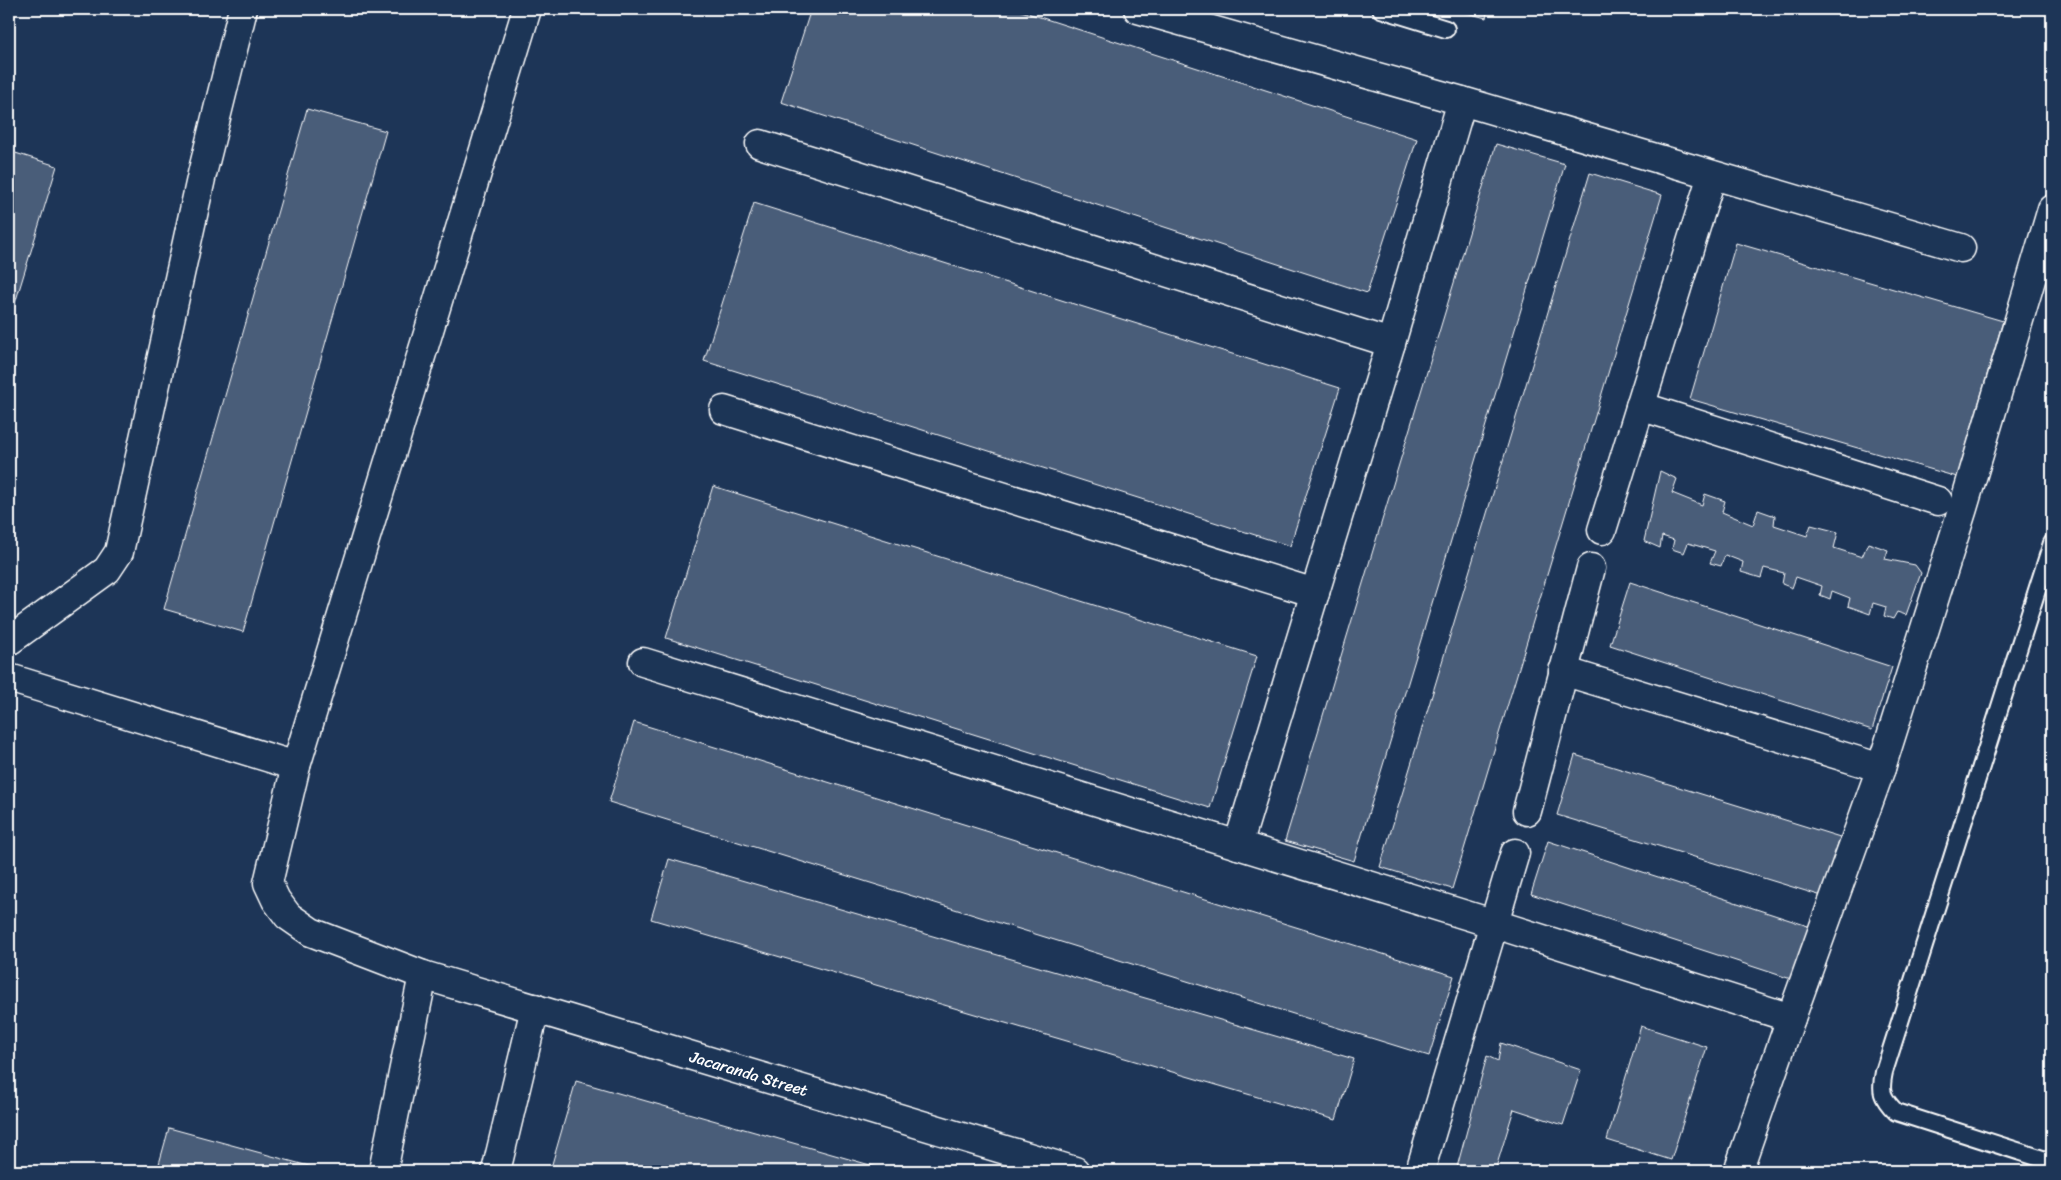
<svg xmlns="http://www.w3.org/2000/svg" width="2061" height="1180" viewBox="0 0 2061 1180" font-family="Sriracha,sans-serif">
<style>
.building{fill:#4a5d79;stroke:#fff}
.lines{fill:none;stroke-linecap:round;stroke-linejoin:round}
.service-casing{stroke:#fff;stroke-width:20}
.minor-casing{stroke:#fff;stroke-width:31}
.service{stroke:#1d3557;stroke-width:16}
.minor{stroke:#1d3557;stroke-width:28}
.labels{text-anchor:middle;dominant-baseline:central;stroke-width:5;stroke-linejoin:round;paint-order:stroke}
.street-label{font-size:16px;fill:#fff;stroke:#1d3557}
</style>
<rect width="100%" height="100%" fill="#1d3557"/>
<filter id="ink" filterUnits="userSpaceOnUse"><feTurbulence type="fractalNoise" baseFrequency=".02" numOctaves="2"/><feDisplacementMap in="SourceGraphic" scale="10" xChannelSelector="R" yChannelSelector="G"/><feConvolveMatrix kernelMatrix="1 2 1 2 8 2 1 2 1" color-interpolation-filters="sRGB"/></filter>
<g filter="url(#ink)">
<g class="building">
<polygon points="811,9 1015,9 1417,139 1367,293 781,102"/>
<polygon points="1452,9 1488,9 1486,18"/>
<polygon points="307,109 386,131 243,632 164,609"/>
<polygon points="1496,144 1565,164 1354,861 1285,841"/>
<polygon points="9,151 57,166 9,323"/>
<polygon points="1590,173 1662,195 1452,889 1380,867"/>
<polygon points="754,203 1340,388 1290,546 704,361"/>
<polygon points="1736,243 2003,321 1957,477 1690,399"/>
<polygon points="1660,471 1677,479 1672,493 1702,505 1705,494 1725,501 1722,512 1753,525 1758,510 1775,516 1774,525 1807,536 1811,525 1838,532 1834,548 1862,557 1868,543 1888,550 1885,559 1915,565 1921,573 1906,615 1897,612 1893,619 1884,616 1886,607 1873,603 1870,614 1848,606 1850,598 1832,591 1830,599 1820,595 1822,586 1796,577 1792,588 1782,584 1784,573 1764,568 1761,578 1741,572 1743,562 1725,555 1721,566 1710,563 1715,551 1688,543 1684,553 1672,549 1674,540 1662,536 1660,548 1644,541"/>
<polygon points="713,486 1257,656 1210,808 666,638"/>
<polygon points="1630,582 1892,667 1872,730 1610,645"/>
<polygon points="634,722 1454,976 1429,1056 609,802"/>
<polygon points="1575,755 1840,837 1822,896 1557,815"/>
<polygon points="1548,841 1811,927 1794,980 1531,894"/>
<polygon points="669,859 1354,1059 1336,1120 651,919"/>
<polygon points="1641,1026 1707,1047 1671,1160 1607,1140"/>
<polygon points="1501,1043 1581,1070 1563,1125 1514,1109 1495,1171 1456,1171 1487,1056 1498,1061"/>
<polygon points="576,1081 891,1171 550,1171"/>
<polygon points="169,1128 327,1171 157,1171"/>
</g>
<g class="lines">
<defs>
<g id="service">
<polyline points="1381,9 1446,29"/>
<path d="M2052,543L1884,1072C1880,1091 1881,1097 1896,1112L2052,1162"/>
</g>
<g id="minor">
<path id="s1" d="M527,9L296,766L268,883L276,900L288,916L311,932L423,975L1075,1171"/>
<polyline points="1138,9 1462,101 1961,248"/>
<polyline points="760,144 1391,343"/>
<polyline points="1640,406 1938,501"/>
<polyline points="724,410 1315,593"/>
<polyline points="1602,530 1712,175"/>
<polyline points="9,641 107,570 119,552 202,174 243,9"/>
<polyline points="643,662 1495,924 1791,1018"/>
<polyline points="1563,671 1881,768"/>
<polyline points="9,678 296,766"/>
<polyline points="1527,811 1591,568"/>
<polyline points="1238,845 1391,343 1462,101"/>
<polyline points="383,1171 423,975"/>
<polyline points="496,1171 535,1008"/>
<polyline points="1420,1171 1515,853"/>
<polyline points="1738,1171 1791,1018 1881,768 1963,508 2052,209"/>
</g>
</defs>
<use href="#service" class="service-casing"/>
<use href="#minor" class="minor-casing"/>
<use href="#service" class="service"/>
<use href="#minor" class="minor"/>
</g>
</g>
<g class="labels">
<g class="street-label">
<text stroke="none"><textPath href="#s1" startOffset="1439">Jacaranda Street</textPath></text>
</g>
</g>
<rect width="2061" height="1180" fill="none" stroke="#1d3557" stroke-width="30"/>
<rect x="15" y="15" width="2031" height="1150" fill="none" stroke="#fff" stroke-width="2" filter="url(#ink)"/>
</svg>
